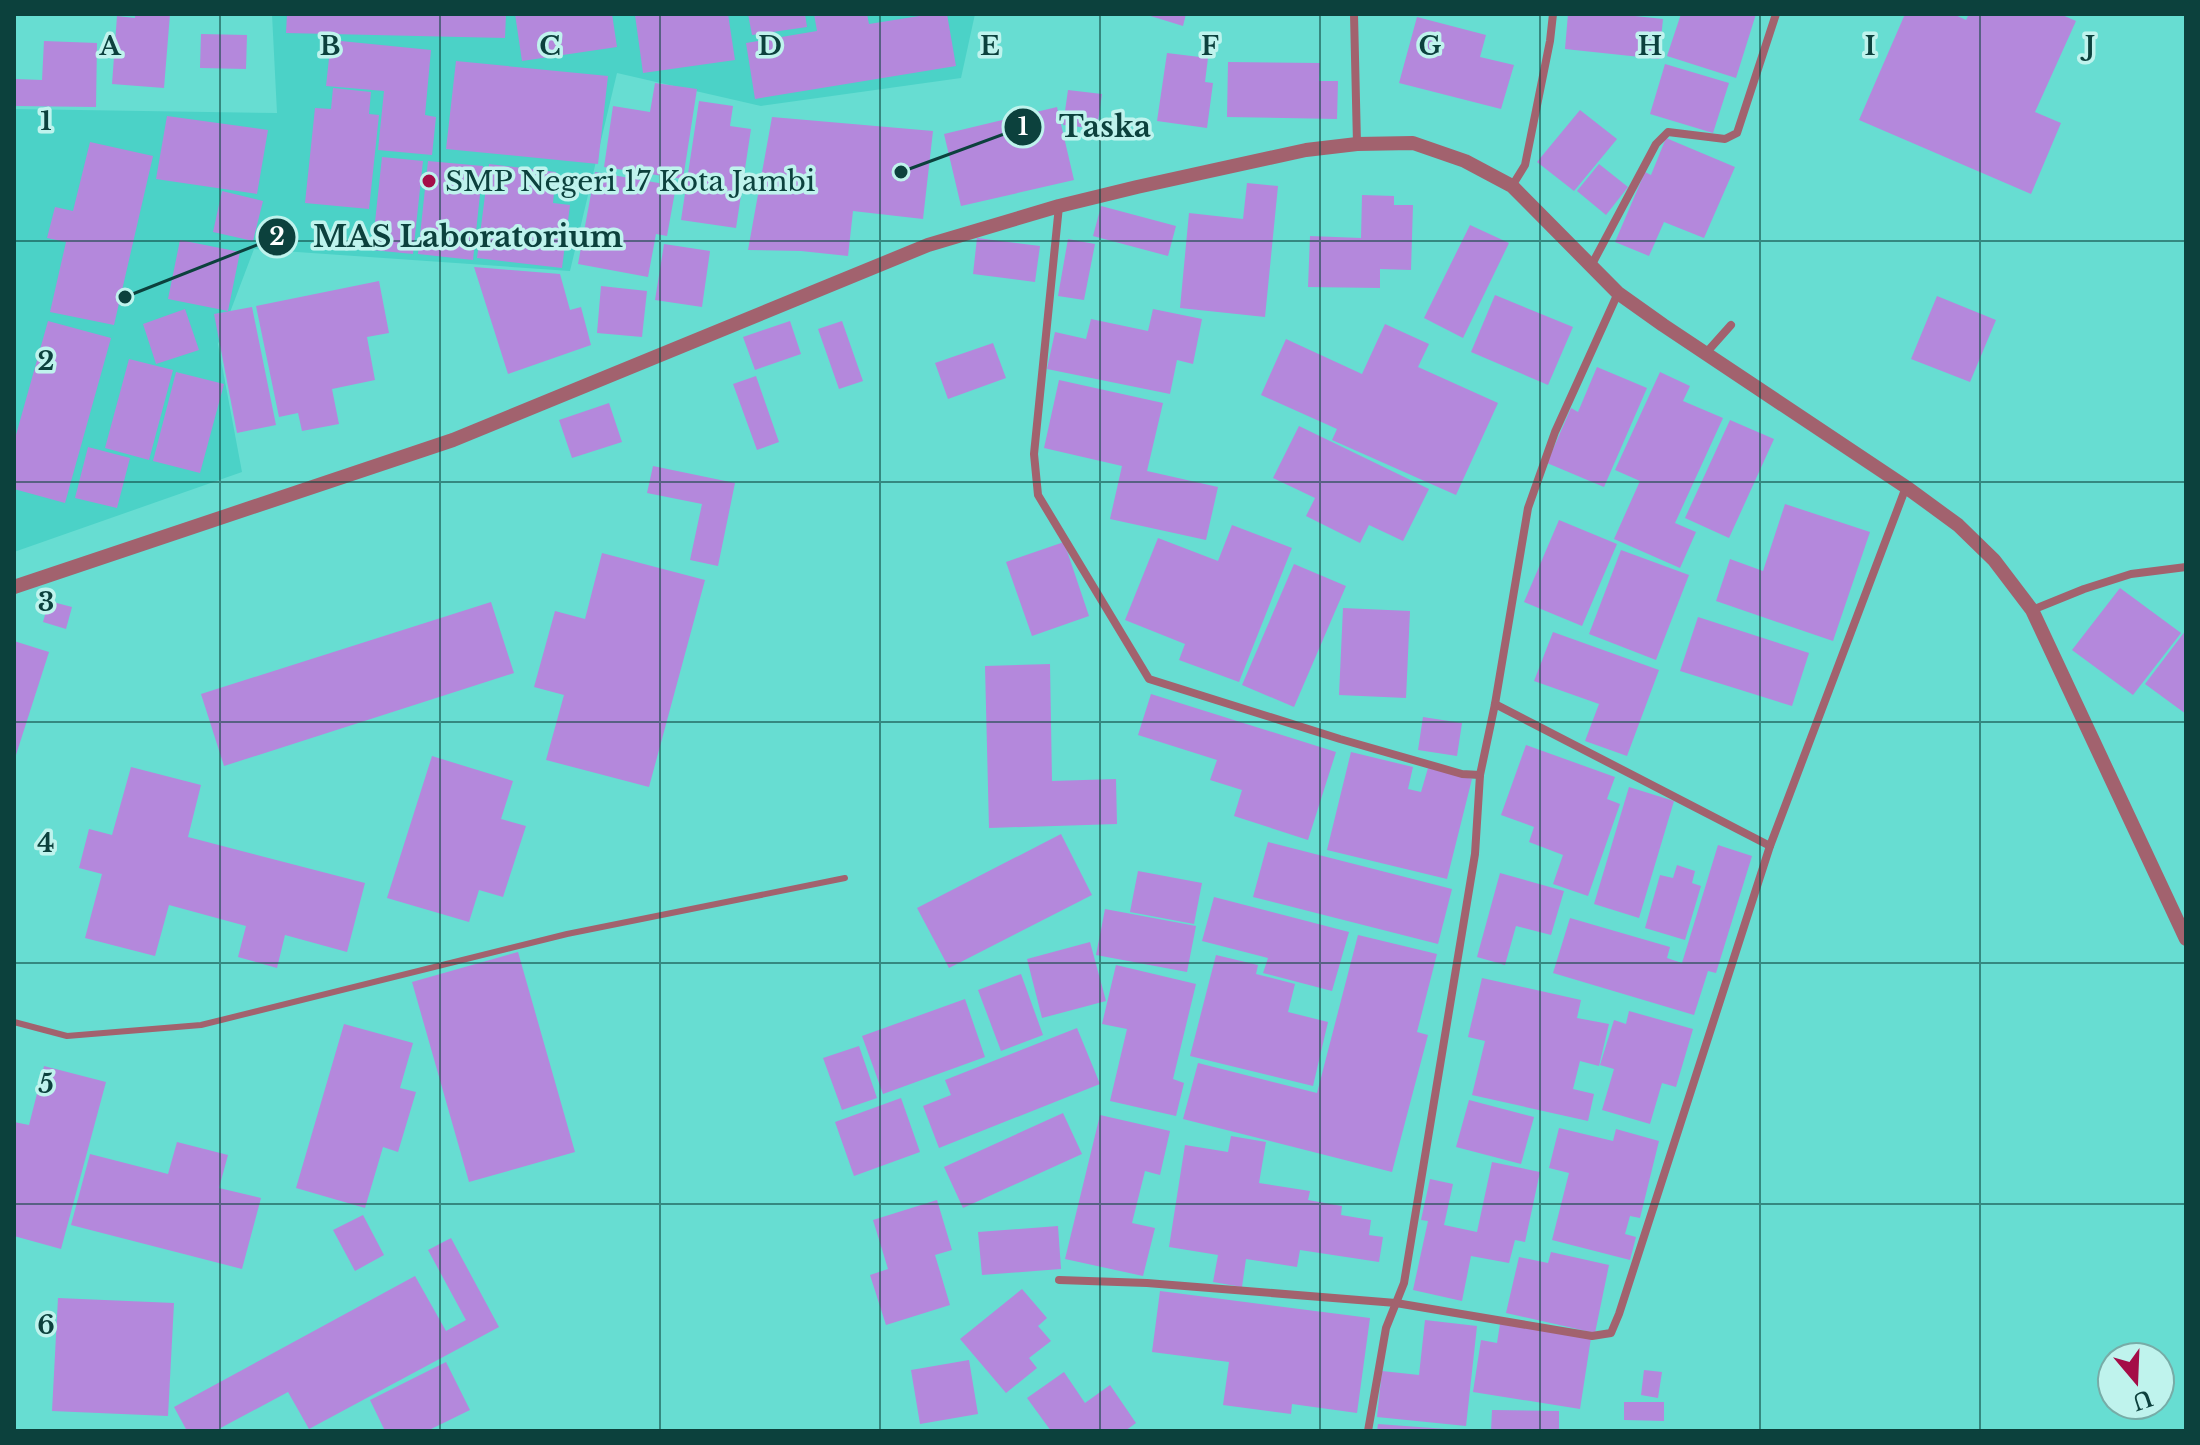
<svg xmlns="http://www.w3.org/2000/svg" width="2200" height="1445" viewBox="0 0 2200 1445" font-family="'Libre Baskerville',serif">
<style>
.built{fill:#4bd2c7}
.building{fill:#b488dc}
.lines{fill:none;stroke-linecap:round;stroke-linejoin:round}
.service{stroke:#a2626e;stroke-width:6}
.minor{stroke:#a2626e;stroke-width:8}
.tertiary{stroke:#a2626e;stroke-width:14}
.grid{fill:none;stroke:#0c413d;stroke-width:2;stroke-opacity:0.55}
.poi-dot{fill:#a40d47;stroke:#bff3ed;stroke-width:3}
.labels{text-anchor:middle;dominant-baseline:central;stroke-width:7;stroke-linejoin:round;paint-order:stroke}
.poi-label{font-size:28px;fill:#0c413d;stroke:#bff3ed;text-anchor:start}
.grid-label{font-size:26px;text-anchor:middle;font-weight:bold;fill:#0c413d;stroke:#bff3ed;stroke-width:7;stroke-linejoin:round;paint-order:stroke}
.leader{fill:none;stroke:#0c413d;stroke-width:3}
.callout-dot{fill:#0c413d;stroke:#bff3ed;stroke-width:3}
.mark-label{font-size:24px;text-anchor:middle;font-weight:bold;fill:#fff}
.callout-label{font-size:30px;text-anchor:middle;font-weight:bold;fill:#0c413d;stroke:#bff3ed;stroke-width:7;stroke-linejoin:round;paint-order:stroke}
</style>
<rect width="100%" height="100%" fill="#67ddd2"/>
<polygon class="built" points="272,14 975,14 961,78 761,106 617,73 570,271 254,249 218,344 242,472 14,552 14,109 277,113"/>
<g class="building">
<polygon points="135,14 170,14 164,88 112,84 117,16 135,18"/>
<polygon points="287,14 506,14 505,38 286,33"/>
<polygon points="515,14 612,14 617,47 522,61"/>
<polygon points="644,14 728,14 735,60 643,73 635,15"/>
<polygon points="748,14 805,14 807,27 752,35"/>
<polygon points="814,14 867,14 869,24 932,14 947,14 956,66 755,99 746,43 817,31"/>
<polygon points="1144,14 1186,14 1183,26"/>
<polygon points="1568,14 1616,14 1663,19 1659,59 1565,49"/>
<polygon points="1681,14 1756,14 1736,78 1667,56"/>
<polygon points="1905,14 1953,14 1966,20 1969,14 2060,14 2076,21 2035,112 2061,123 2031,194 1859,120"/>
<polygon points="1417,17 1486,35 1480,57 1514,65 1501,109 1399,83"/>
<polygon points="201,34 247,35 246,69 200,68"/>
<polygon points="331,40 431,50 425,115 436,117 432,155 378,150 384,91 326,86"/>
<polygon points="44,41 97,43 96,107 15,106 16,79 42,80"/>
<polygon points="1167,53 1208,58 1205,82 1213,83 1207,128 1157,121"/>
<polygon points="456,61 608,76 598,164 446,149"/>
<polygon points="1228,62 1320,63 1319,81 1338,81 1337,119 1227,117"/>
<polygon points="1665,64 1729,83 1713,133 1650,114"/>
<polygon points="655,83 697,89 683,179 604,167 613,106 650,112"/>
<polygon points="333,88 371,92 369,114 379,115 369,209 305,203 315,108 331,109"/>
<polygon points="1068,90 1102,94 1097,129 1063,125"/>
<polygon points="699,101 733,106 730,126 751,129 736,228 681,220"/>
<polygon points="1057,107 1074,180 961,206 944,134"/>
<polygon points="1580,110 1617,139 1574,191 1537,162"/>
<polygon points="167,116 268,130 257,194 156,179"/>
<polygon points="772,117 933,131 923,219 853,211 848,256 801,251 748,250"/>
<polygon points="1666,138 1735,167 1704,238 1664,222 1649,256 1615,242 1645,172 1651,175"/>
<polygon points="90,142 153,156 114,325 50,312 66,242 47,238 55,207 73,211"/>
<polygon points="382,157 423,161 413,254 372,250"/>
<polygon points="428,161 483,166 473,260 418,254"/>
<polygon points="489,164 556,172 553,203 570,205 562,268 477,258"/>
<polygon points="1599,164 1628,187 1606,215 1577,191"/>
<polygon points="595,172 676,186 667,236 656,234 648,277 578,264"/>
<polygon points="1247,183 1278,186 1265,317 1180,308 1189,213 1243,219"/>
<polygon points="222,191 263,201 253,241 213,232"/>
<polygon points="1362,195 1394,196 1394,205 1413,205 1411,270 1380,269 1380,288 1308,287 1310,236 1361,238"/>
<polygon points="1101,206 1176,226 1168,256 1093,236"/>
<polygon points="1470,225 1509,243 1463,338 1424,318"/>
<polygon points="977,238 1040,246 1035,282 973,274"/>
<polygon points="1068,239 1095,244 1084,300 1058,296"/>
<polygon points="180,240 240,252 228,311 168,299"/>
<polygon points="664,244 710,251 702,307 655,300"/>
<polygon points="474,267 560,274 570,310 581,307 591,345 508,374"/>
<polygon points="379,281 389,333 367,337 375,380 332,389 339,424 302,431 298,413 279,417 256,306"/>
<polygon points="601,286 647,291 642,337 597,333"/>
<polygon points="1495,295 1573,327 1548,385 1471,352"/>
<polygon points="1937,296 1996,320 1970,382 1911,359"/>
<polygon points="252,307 276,425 237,433 214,314"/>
<polygon points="185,309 199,350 156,364 143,324"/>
<polygon points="1153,309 1202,319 1193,364 1177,360 1170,394 1047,369 1055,332 1086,339 1091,319 1148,331"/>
<polygon points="48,321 111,338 65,503 14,489 14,442"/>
<polygon points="790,321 801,354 755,370 743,337"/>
<polygon points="842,321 863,381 839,389 818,329"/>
<polygon points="1385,324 1429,344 1418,367 1498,403 1456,495 1332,440 1337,429 1261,395 1286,339 1362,374"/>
<polygon points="993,343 1006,378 948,399 935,363"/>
<polygon points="129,359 173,370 149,460 105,448"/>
<polygon points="1597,367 1647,388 1604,487 1547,463 1571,408 1578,412"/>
<polygon points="176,372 224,384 200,473 153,461"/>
<polygon points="1660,372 1690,386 1683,401 1723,418 1675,523 1696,532 1680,568 1614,539 1640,481 1615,470"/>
<polygon points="756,376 779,442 757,450 733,384"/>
<polygon points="1059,380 1163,403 1147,471 1218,487 1206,540 1110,519 1122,466 1044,448"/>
<polygon points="609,403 622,442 572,458 559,420"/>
<polygon points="1730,420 1774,439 1729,538 1685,518"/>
<polygon points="1299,426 1429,489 1403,541 1369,525 1360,543 1306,516 1315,498 1273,478"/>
<polygon points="88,447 130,458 117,508 75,498"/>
<polygon points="653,466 735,483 718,566 690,560 702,504 647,493"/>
<polygon points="1785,504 1870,532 1833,641 1716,601 1730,559 1763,571"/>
<polygon points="1559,520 1617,544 1582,626 1524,602"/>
<polygon points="1232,525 1292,548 1239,682 1179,660 1185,644 1125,620 1158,538 1218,561"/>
<polygon points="1064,542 1089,616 1032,636 1006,562"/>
<polygon points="1621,550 1689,575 1656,660 1589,634"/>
<polygon points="602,553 705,580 649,787 546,760 564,695 534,687 555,611 585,619"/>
<polygon points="1294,564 1346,586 1294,707 1242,685"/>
<polygon points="2120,588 2181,633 2133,695 2072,650"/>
<polygon points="49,601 72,607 66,629 43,622"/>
<polygon points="491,602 514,673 224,766 201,694"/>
<polygon points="1343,608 1410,611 1406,698 1339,695"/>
<polygon points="1698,617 1809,653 1792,706 1680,671"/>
<polygon points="2186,630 2186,714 2145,684"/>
<polygon points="1553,632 1659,670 1627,756 1585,741 1599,704 1534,681"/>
<polygon points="14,641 49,652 15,758 14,757"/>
<polygon points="1050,664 1052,781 1116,779 1117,824 989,828 985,666"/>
<polygon points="1151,694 1336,752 1308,840 1234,816 1242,790 1210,780 1217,760 1138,735"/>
<polygon points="1423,717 1462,723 1457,756 1418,750"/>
<polygon points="1526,745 1615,777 1607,799 1620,804 1588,896 1553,884 1563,855 1529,842 1534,827 1501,815"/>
<polygon points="1351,752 1413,767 1408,789 1421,792 1428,768 1472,779 1447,879 1327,850"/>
<polygon points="432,756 513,781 501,819 526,826 503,897 479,890 469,922 387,898"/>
<polygon points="131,767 201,785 188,837 365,883 347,952 285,935 277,968 238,957 246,926 169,905 155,956 85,938 102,874 79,868 89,829 112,835"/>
<polygon points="1629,787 1674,801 1639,918 1594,904"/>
<polygon points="1061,834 1092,895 949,968 917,908"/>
<polygon points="1268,842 1452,889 1438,944 1253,897"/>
<polygon points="1718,845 1752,856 1716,973 1708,971 1694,1015 1553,973 1570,918 1670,947 1667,958 1682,963"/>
<polygon points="1677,865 1695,871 1692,883 1701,886 1685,940 1645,928 1660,875 1673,878"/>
<polygon points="1138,871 1202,883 1194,924 1130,912"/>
<polygon points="1500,873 1564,891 1551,935 1516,926 1505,965 1477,957"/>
<polygon points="1214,897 1349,932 1332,991 1263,973 1268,958 1202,941"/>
<polygon points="1105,909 1196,926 1187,972 1096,955"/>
<polygon points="1358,935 1437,954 1417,1032 1428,1035 1392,1172 1183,1119 1198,1063 1317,1093"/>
<polygon points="1090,942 1106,1001 1042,1018 1027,959"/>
<polygon points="518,952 575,1152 469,1182 412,982"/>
<polygon points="1216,955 1258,965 1256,974 1295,984 1288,1012 1328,1022 1313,1086 1190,1056"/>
<polygon points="1116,965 1196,984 1173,1079 1184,1083 1176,1116 1110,1101 1127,1029 1102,1024"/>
<polygon points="1021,974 1043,1035 1001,1051 978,990"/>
<polygon points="1482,978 1581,1000 1577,1018 1609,1024 1599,1066 1580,1061 1573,1089 1594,1094 1588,1121 1472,1095 1485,1041 1468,1037"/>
<polygon points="965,999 985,1057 883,1094 862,1036"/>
<polygon points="1629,1011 1693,1029 1676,1087 1662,1083 1650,1124 1602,1110 1614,1069 1600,1065 1614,1020 1626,1024"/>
<polygon points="344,1024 413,1043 400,1088 416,1092 398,1152 383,1147 365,1208 296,1188"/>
<polygon points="1077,1028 1100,1084 939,1148 923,1106 951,1095 945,1080"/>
<polygon points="859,1046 877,1098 842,1110 823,1058"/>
<polygon points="44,1066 106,1082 61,1249 14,1236 14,1122 29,1125"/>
<polygon points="901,1098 920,1152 854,1176 835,1122"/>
<polygon points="1469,1100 1534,1117 1521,1164 1456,1147"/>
<polygon points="1063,1113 1082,1154 963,1208 944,1167"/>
<polygon points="1100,1115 1170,1131 1160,1175 1145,1171 1132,1223 1155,1228 1143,1276 1065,1259"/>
<polygon points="1559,1128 1613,1141 1616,1129 1659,1141 1640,1218 1630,1216 1625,1234 1636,1237 1630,1260 1552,1240 1569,1173 1549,1168"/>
<polygon points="1231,1136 1266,1142 1259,1183 1310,1191 1308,1200 1342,1206 1341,1215 1371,1220 1369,1235 1383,1237 1379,1262 1300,1250 1297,1267 1246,1259 1242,1287 1213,1282 1218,1255 1169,1247 1185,1145 1228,1152"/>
<polygon points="177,1142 228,1155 219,1188 261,1198 242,1269 71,1225 90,1154 168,1174"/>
<polygon points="1492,1162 1540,1172 1525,1242 1515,1240 1509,1263 1471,1256 1462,1301 1413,1290 1428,1221 1421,1220 1430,1179 1453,1184 1444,1225 1477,1232"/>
<polygon points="937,1200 952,1250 935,1255 950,1305 886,1325 870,1275 888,1269 873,1220"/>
<polygon points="363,1215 384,1255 355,1271 333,1230"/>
<polygon points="1058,1226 1061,1269 982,1275 978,1232"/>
<polygon points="451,1238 499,1327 309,1429 288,1392 215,1431 187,1431 174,1407 415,1276 446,1331 466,1320 428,1250"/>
<polygon points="1551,1252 1609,1265 1595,1333 1506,1313 1519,1257 1548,1263"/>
<polygon points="1022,1289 1047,1318 1038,1326 1051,1341 1029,1358 1037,1368 1006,1393 960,1339"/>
<polygon points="1160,1291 1370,1318 1357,1413 1292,1404 1291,1414 1223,1405 1229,1362 1152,1352"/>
<polygon points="58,1298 174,1303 168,1416 52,1411"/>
<polygon points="1425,1320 1477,1326 1466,1426 1377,1417 1382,1371 1419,1375"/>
<polygon points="1500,1324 1591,1338 1580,1409 1473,1392 1481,1340 1497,1343"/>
<polygon points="969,1360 978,1414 920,1424 911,1370"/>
<polygon points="446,1362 470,1410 427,1431 385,1431 370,1400"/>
<polygon points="1644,1370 1662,1372 1658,1398 1641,1395"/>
<polygon points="1064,1372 1085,1403 1110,1385 1136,1423 1125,1431 1051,1431 1027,1398"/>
<polygon points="1624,1402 1664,1402 1664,1421 1624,1420"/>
<polygon points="1492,1410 1559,1411 1559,1431 1491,1431"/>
<polygon points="1378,1424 1446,1429 1446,1431 1377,1431"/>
</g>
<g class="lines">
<polyline class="service" points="14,1022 67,1036 201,1025 567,934 845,878"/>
<g class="minor">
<polyline points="1354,14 1357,144"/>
<polyline points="1512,186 1525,165 1550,41 1553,14"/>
<polyline points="1059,206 1034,454 1038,495 1149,679 1340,739 1462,774 1480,775"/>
<polyline points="1591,266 1656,144 1668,132 1725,139 1737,133 1776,14"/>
<polyline points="1706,353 1731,325"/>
<polyline points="2032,610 2084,589 2131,574 2186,567"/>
<polyline points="1495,704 1770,846"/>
<polyline points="1059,1280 1147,1283 1396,1303 1592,1336 1611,1333 1619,1314 1770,846 1906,487"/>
<polyline points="1368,1431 1386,1328 1404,1283 1475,854 1480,775 1495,704 1528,508 1555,432 1618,293"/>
</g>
<polyline class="tertiary" points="14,587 453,440 928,245 1059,206 1137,187 1306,150 1357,144 1413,143 1465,161 1512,186 1618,293 1663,325 1906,487 1958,525 1994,560 2032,610 2186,939"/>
</g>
<path class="grid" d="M220,14V1431M440,14V1431M660,14V1431M880,14V1431M1100,14V1431M1320,14V1431M1540,14V1431M1760,14V1431M1980,14V1431M14,241H2186M14,482H2186M14,722H2186M14,963H2186M14,1204H2186"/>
<circle class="poi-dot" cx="429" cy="181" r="8"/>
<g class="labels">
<g class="poi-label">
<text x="445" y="181">SMP Negeri 17 Kota Jambi</text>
</g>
</g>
<g class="grid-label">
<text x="110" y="55">A</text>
<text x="330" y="55">B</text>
<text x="550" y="55">C</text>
<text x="770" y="55">D</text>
<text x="990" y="55">E</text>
<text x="1210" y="55">F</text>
<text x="1430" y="55">G</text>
<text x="1650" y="55">H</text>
<text x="1870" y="55">I</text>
<text x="2090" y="55">J</text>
<text x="46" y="130">1</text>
<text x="46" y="370">2</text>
<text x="46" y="611">3</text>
<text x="46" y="852">4</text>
<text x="46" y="1093">5</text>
<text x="46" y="1334">6</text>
</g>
<path class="leader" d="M901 172L1023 127M125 297L277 237"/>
<g class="callout-dot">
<circle cx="901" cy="172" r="8"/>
<circle cx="125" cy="297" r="8"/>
<circle cx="1023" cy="127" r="20"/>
<circle cx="277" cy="237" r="20"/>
</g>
<g class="mark-label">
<text x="1023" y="135">1</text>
<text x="277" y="245">2</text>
</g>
<g class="callout-label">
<text x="1105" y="137">Taska</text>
<text x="468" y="247">MAS Laboratorium</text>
</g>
<rect width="2200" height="1445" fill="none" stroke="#0c413d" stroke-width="32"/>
<g transform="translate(2136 1381) rotate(161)"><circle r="38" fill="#bff3ed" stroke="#77aca7" stroke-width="2"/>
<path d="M0-6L14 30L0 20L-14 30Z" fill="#a40d47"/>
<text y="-12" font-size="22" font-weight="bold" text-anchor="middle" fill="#0c413d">U</text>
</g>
</svg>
